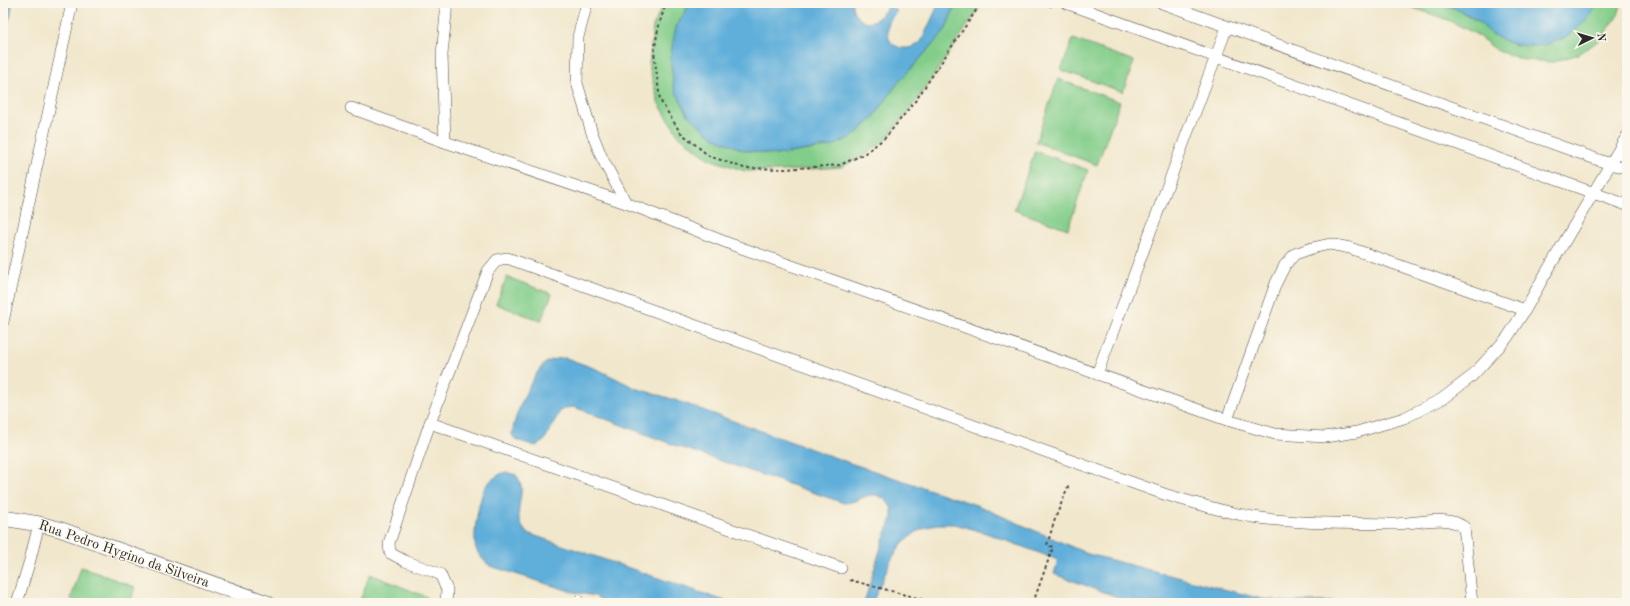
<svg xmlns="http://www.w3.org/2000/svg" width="1630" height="606" viewBox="0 0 1630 606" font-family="'Old Standard TT',serif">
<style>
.green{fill:#83cd8a;stroke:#577c5a}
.water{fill:#60afda;stroke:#466d82}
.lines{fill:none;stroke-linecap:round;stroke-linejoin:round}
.street-casing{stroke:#494743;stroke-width:12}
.secondary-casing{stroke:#494743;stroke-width:16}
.path{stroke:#494743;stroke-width:2;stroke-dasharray:3 3;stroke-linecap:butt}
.street{stroke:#fff;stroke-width:11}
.secondary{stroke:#fff;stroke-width:15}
.labels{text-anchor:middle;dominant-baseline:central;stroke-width:3;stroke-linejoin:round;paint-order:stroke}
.street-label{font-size:14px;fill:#2b2b2b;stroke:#fbf7ec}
</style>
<rect width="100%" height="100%" fill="#fbf7ec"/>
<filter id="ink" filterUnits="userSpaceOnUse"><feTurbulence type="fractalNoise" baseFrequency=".025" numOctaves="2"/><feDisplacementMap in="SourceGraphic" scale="8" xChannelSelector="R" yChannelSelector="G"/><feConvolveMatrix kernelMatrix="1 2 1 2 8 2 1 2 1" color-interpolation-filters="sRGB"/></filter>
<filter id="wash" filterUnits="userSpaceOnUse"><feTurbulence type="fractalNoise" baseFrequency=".012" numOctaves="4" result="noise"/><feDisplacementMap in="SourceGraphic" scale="16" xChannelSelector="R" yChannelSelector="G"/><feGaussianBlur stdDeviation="0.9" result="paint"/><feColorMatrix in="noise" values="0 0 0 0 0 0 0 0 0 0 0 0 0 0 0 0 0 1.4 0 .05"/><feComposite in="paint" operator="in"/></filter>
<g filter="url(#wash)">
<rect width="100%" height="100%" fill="#f1e7cc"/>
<g class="green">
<polygon points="664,3 690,3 676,27 776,155 833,146 873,118 897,84 945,31 956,3 983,3 917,100 887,138 866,155 841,167 783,171 745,171 709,159 678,135 658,102 649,65 653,26"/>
<polygon points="1399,3 1441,3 1459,10 1478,22 1496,36 1516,45 1594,10 1596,3 1622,3 1618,15 1602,38 1579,54 1552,62 1524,60 1498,51 1474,33 1448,20"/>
<polygon points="1073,39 1134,61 1123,92 1061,70"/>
<polygon points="1058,79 1120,102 1097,165 1036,142"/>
<polygon points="1035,151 1088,170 1068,229 1014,210"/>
<polygon points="507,277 552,294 541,321 496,304"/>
<polygon points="81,567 135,587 130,603 83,603 71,599"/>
<polygon points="370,574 427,597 425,603 359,603"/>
</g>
<g class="water">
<polygon points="3,3 12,3 11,15 3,33"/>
<path d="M690,3H852C852,16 864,27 877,19C882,15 886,9 890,4L897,11C893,16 888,21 888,28C885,48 907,54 921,42L939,3H956L945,31L897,84L873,118L855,135L833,146L776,155L743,150L713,137L688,115L674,88L670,57L676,27Z"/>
<path d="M1441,3H1596C1591,17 1580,27 1568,35C1548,49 1517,50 1495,36C1489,33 1485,27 1479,22C1467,13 1454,8 1441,3Z"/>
<path d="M566,358L599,370L635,388L672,399L850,463L979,506L1088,554L1262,599L1290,602L1361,601L1372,603H1134L1054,574L1058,560L986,533L955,524H936L918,531L903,542L892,558L872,603H864C871,581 877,559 884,538C887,529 893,522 892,512C892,504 884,497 876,495C865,493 858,503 844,503L674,445L574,407L565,408L560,411L544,441L536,446L516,440L512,435C513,418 533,371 547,362C553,359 559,358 566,358Z"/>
<path d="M506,472L516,475C531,492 507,512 527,533L731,603H608L595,596L573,592L490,566C484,561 479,556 476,549C472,537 479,497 486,486C490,480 500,473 506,472Z"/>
</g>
</g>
<g filter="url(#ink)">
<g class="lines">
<defs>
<g id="street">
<polyline points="587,3 578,37 577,83 592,133 602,158 626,203"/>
<polyline points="1066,3 1627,205"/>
<polyline points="1162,3 1610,164 1627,168"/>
<polyline points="351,108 445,142 626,203 733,245 1227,420 1275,434 1325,437 1357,432 1404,418 1442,399 1471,377 1507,338 1525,310 1543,278 1627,136"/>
<polyline points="445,142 442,55 447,3"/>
<polyline points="3,322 72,3"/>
<polyline points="1097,374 1227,27"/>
<polyline points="1227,420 1276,283 1285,265 1295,254 1312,248 1330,244 1350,248 1525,310"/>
<polyline points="430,423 841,568"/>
<polyline points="17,603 30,560 39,524"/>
<path d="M446,603L447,590L440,574L405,561L390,553L389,543L430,423L488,271L497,260L507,258L1164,494C1194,503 1223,512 1253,517C1298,524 1344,523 1390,524C1412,525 1445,513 1464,527L1472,603"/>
<polyline points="577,603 578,601"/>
</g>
<polyline id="secondary" points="3,518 39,524 59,529 267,603"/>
</defs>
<use href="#street" class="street-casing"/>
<use href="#secondary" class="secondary-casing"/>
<g class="path">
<polyline points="669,3 664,9 658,29 654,52 660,100 680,132 709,156 744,168 785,169 840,165 864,154 886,137 916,100 981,3"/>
<polyline points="1043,3 1051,6 1054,3"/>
<polyline points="850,580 936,603"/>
<polyline points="1033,603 1053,547 1047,545 1055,519 1069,484"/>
</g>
<use href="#street" class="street"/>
<use href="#secondary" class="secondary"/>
</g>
</g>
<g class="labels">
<g class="street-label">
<text transform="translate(124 554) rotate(19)">Rua Pedro Hygino da Silveira</text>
</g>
</g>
<rect width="1630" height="606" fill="none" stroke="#fbf7ec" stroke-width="16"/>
<g transform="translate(1592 38) rotate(85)" stroke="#fbf7ec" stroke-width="3" paint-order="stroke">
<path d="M0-3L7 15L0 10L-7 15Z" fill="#2b2b2b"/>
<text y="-6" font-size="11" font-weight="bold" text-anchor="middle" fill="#2b2b2b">N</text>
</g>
</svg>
